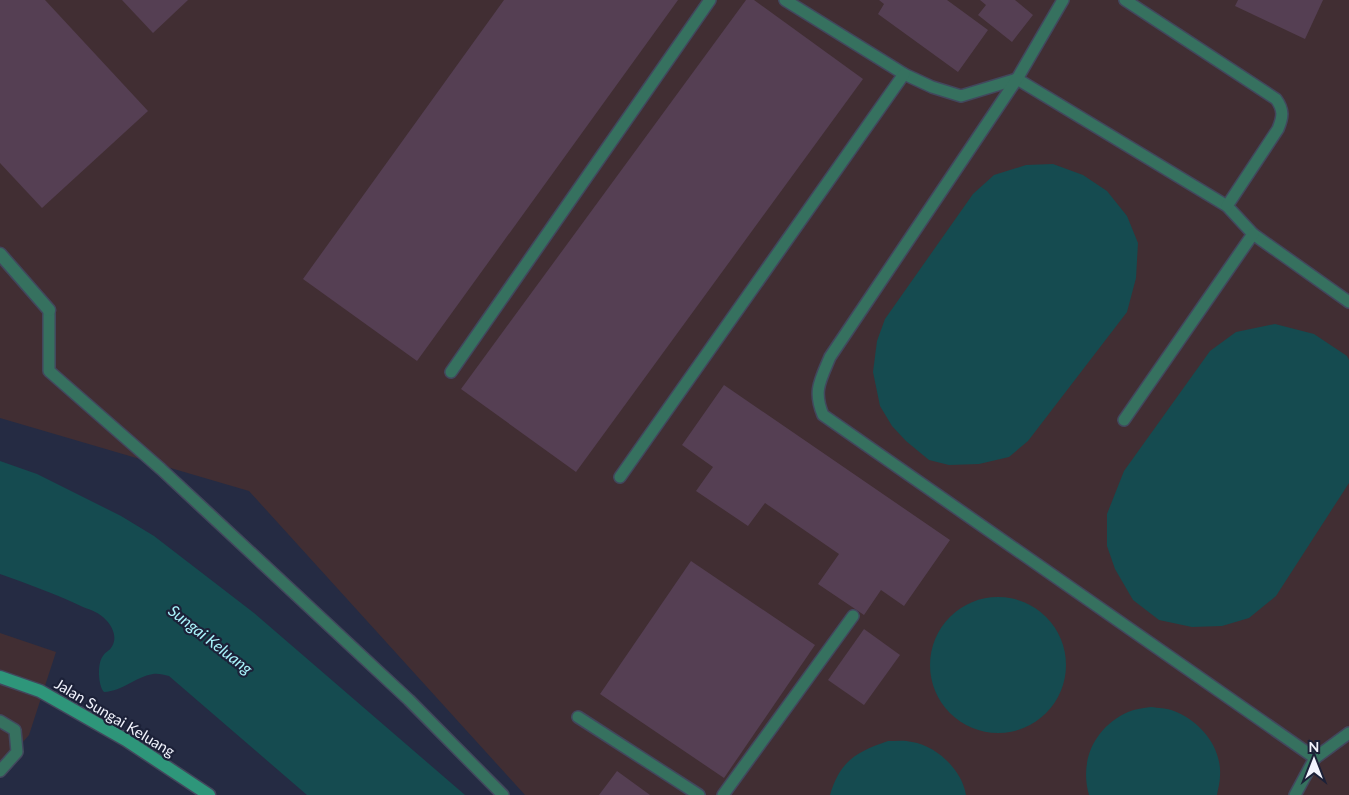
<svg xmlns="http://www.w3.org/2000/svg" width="1349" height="795" viewBox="0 0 1349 795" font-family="Lato,sans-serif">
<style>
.industrial{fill:#412e33}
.water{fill:#154b50}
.building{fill:#553f53}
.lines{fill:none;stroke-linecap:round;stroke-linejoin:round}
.lane-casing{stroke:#42475d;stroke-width:14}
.street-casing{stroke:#42475d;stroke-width:15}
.secondary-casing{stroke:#42475d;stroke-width:15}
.lane{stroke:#36715f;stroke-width:11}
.street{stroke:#36715f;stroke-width:12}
.secondary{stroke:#2e967a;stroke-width:12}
.labels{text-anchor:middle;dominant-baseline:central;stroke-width:4.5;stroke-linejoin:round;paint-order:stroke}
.street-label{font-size:15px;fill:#f1f3fd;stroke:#1c2138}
.water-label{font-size:16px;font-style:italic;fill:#a8f2fa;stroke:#1c2138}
</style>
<rect width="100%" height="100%" fill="#252b43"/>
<g class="industrial">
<polygon points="0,0 1349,0 1349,795 525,795 249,491 0,418"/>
<polygon points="0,633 56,652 29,735 0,768"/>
</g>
<g class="water">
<polygon points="1053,164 1083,175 1107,191 1127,216 1138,243 1136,278 1127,312 1028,441 1009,457 979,464 949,465 929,460 906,441 892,426 880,406 873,372 877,341 885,319 973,194 994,175 1026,165"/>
<polygon points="1275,324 1314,334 1347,356 1349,360 1349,483 1276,596 1249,618 1222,626 1192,627 1159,620 1133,600 1115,569 1107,546 1107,514 1124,471 1210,351 1236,332"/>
<path d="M0,461L37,474L121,516L154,536L254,613L465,795H307L169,676C164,675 158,673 153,674C135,677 123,691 104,692C98,686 97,663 103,656C105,652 109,651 111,648C118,639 113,627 106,620C100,613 91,610 83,607C56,594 28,584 0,574Z"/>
<circle cx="998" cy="665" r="68"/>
<path d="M1151,707C1158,708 1167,708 1174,711C1200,721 1222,747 1220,776C1220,782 1218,789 1217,795H1089C1079,760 1095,727 1128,712C1135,709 1144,708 1151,707Z"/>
<path d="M888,741C896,741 905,740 912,742C937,746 962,770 966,795H830C840,761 856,752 888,741Z"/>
</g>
<g class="building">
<polygon points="0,0 45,0 148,111 42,208 0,163"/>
<polygon points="122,0 188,0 153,33"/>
<polygon points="504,0 678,0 417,361 303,279"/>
<polygon points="746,0 754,0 863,79 576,472 461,389"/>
<polygon points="879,0 947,0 988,30 958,72 878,14 884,4"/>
<polygon points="980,0 1015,0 1033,15 1012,42 978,15 986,5"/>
<polygon points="1238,0 1323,0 1305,39 1235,6"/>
<polygon points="724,385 950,540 904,606 881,590 864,615 818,584 839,554 765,503 748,526 696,491 713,467 682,445"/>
<polygon points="691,561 815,645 724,778 600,694"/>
<polygon points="864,629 900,655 864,705 828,680"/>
<polygon points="617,771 650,795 599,795"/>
</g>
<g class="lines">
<defs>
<g id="lane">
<polyline points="785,0 904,74 932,87 961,96 1017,79 1227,206 1253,234 1349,302"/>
<path d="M1063,0L1017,79L830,357C820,381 813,391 823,415L1315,758L1349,733"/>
<path d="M1125,0L1276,99C1284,110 1283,117 1278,129L1227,206"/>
<polyline points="49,310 49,371 161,469 409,700 503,795"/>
<polyline points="451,372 710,0"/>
<polyline points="1124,420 1253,234"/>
<polyline points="620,477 904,74"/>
<polyline points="578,717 699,795"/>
<polyline points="0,721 15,730 17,752 0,771"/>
<polyline points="723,795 853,616"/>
<polyline points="1295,795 1315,758"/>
</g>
<polyline id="street" points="0,254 49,310"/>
<polyline id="secondary" points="0,677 40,691 126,740 209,795"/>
</defs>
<use href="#lane" class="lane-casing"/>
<use href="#street" class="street-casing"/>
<use href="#secondary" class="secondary-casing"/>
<use href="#lane" class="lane"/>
<use href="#street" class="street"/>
<use href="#secondary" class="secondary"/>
</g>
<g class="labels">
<g class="street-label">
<text transform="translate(115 717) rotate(31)">Jalan Sungai Keluang</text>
</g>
<g class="water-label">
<text transform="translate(211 639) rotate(38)">Sungai Keluang</text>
</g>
</g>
<g transform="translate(1314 760)" stroke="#1c2138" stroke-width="4" paint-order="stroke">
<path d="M0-4L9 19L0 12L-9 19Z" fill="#f1f3fd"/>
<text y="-8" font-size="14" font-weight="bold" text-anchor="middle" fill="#f1f3fd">N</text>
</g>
</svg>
